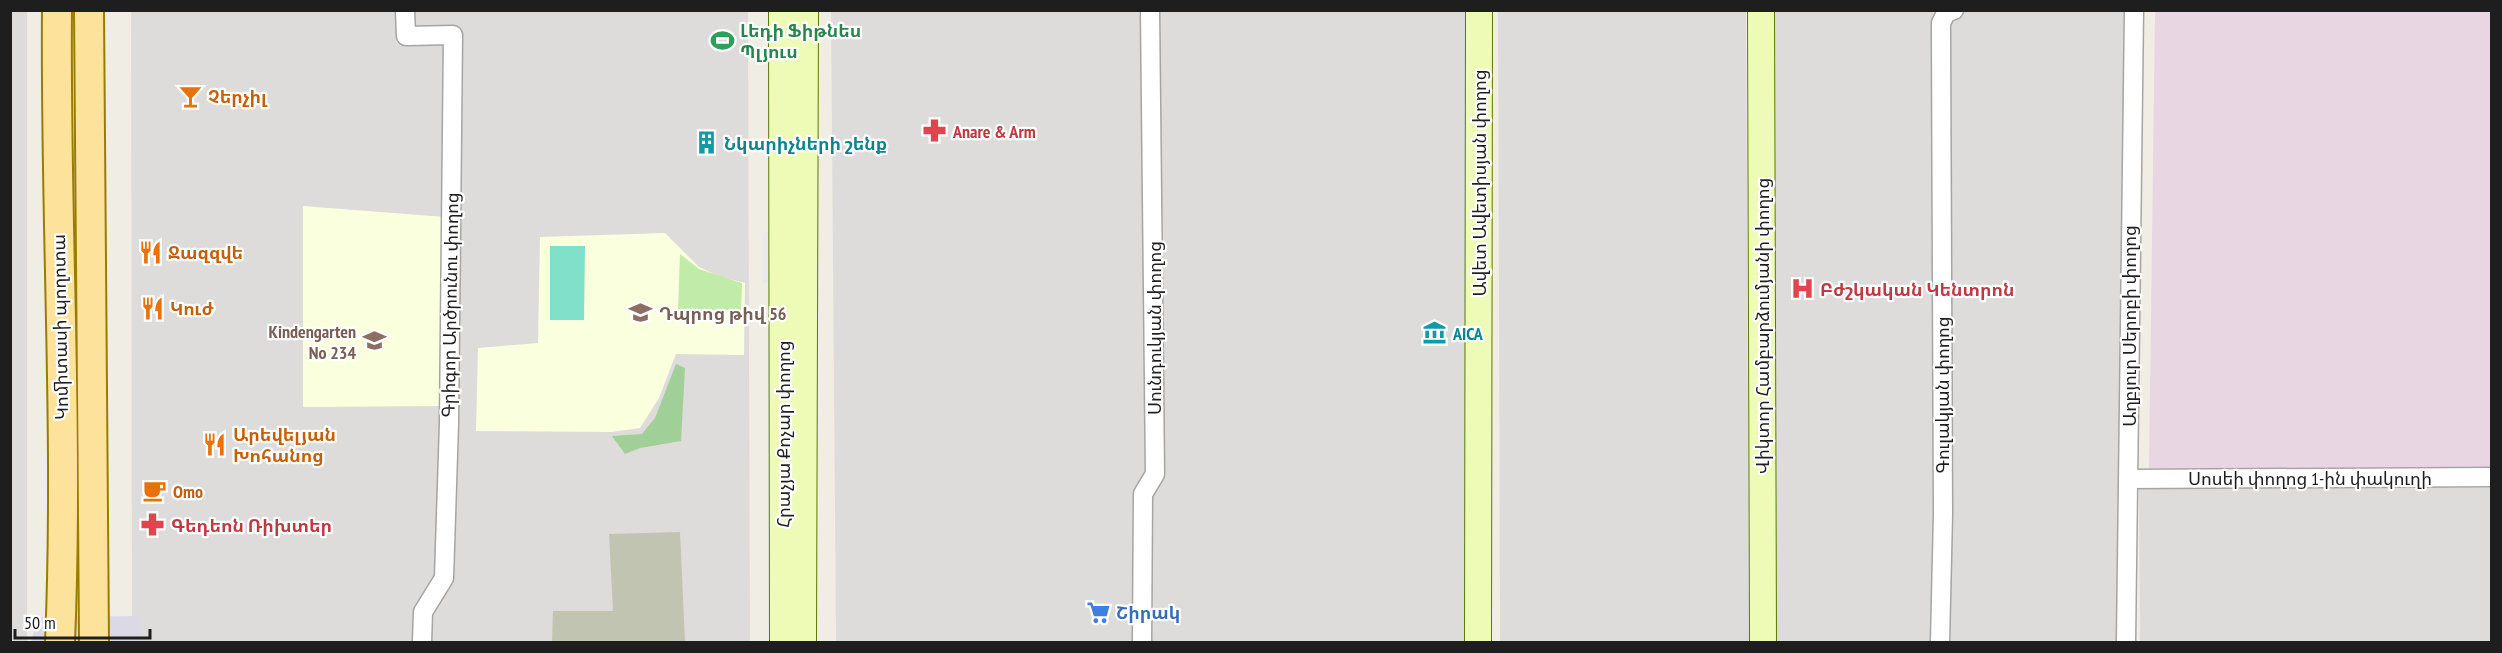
<svg xmlns="http://www.w3.org/2000/svg" width="2502" height="653" viewBox="0 0 2502 653" font-family="'PT Sans Narrow','Noto Sans Armenian',sans-serif">
<style>
.residential{fill:#dddcdb}
.industrial{fill:#e9d6e3}
.education{fill:#faffde}
.construction{fill:#c1c4b0}
.grass{fill:#c0eba9}
.forest{fill:#a0d098}
.pitch{fill:#81e0ca}
.parking{fill:#eaeaea}
.plaza{fill:#dbd9e5}
.lines{fill:none;stroke-linecap:round;stroke-linejoin:round}
.street-casing{stroke:#a5a5a5;stroke-width:21}
.secondary-casing{stroke:#5a7803;stroke-width:28}
.primary-casing{stroke:#997d00;stroke-width:32}
.street{stroke:#fff;stroke-width:18}
.secondary{stroke:#edfbb7;stroke-width:26}
.primary{stroke:#fde29c;stroke-width:28}
.labels{text-anchor:middle;dominant-baseline:central;stroke-width:4.5;stroke-linejoin:round;paint-order:stroke}
.leisure-label{font-size:18px;font-weight:bold;fill:#27864d;stroke:#fff;text-anchor:start}
.food-label{font-size:18px;font-weight:bold;fill:#c56008;stroke:#fff;text-anchor:start}
.health-label{font-size:18px;font-weight:bold;fill:#be3a42;stroke:#fff;text-anchor:start}
.culture-label{font-size:18px;font-weight:bold;fill:#0d838f;stroke:#fff;text-anchor:start}
.street-label{font-size:18px;fill:#1e1e1e;stroke:#fff}
.education-label{font-size:18px;font-weight:bold;fill:#785e54;stroke:#fff;text-anchor:start}
.shop-label{font-size:18px;font-weight:bold;fill:#366cbe;stroke:#fff;text-anchor:start}
</style>
<rect width="100%" height="100%" fill="#f0eee4"/>
<g class="residential">
<rect x="10" y="11" width="17" height="631"/>
<polygon points="131,11 748,11 750,642 132,642"/>
<polygon points="831,11 1468,11 1472,642 836,642"/>
<polygon points="1498,11 1746,11 1749,642 1500,642"/>
<polygon points="1761,11 2134,11 2125,642 1763,642"/>
<polygon points="2139,487 2491,488 2491,642 2140,642"/>
</g>
<polygon class="industrial" points="2155,11 2491,11 2491,469 2149,468"/>
<g class="education">
<polygon points="303,206 445,217 444,406 303,407"/>
<polygon points="665,233 699,267 718,276 745,283 744,355 676,354 659,398 640,428 612,432 476,431 478,348 538,343 540,237"/>
</g>
<polygon class="construction" points="680,532 685,642 552,642 553,611 613,611 609,534"/>
<polygon class="grass" points="680,254 699,269 742,283 741,310 678,311"/>
<polygon class="forest" points="676,364 685,368 681,441 640,448 625,454 612,436 642,434 655,418"/>
<polygon class="pitch" points="550,246 585,246 584,320 550,320"/>
<polygon class="parking" points="775,228 774,280 762,284 763,234"/>
<polygon class="plaza" points="140,616 141,642 31,642 38,617"/>
<g class="lines">
<defs>
<g id="street">
<polyline points="405,10 406,36 453,35 449,423 444,578 423,612 422,642"/>
<polyline points="2129,479 2492,477"/>
<polyline points="1142,642 1143,494 1155,474 1150,10"/>
<polyline points="1940,642 1943,514 1941,36 1941,23 1946,13 1954,10"/>
<polyline points="2126,642 2134,10"/>
</g>
<g id="secondary">
<polyline points="782,10 783,642"/>
<polyline points="1761,10 1763,642"/>
<polyline points="803,642 805,10"/>
<polyline points="1478,642 1479,10"/>
</g>
<g id="primary">
<path d="M57,10C55,221 69,432 60,642"/>
<polyline points="89,10 94,642"/>
</g>
</defs>
<use href="#street" class="street-casing"/>
<use href="#secondary" class="secondary-casing"/>
<use href="#primary" class="primary-casing"/>
<use href="#street" class="street"/>
<use href="#secondary" class="secondary"/>
<use href="#primary" class="primary"/>
</g>
<defs>
<symbol id="stadium-bare" viewBox="-9 -9 18 18"><path d="M0-5a6.5 5 0 1 0 0 10a6.5 5 0 1 0 0-10ZM-3.5-1.8h7v3.6h-7Z" fill="#2e9e5b" stroke="#fff" stroke-width="2.5" paint-order="stroke"/></symbol>
<symbol id="bar-bare" viewBox="-9 -9 18 18"><path d="M-6-5H6L.8 .8V4.5H3.5V6h-7V4.5H-.8V.8Z" fill="#e8710a" stroke="#fff" stroke-width="2.5" paint-order="stroke"/></symbol>
<symbol id="pharmacy-bare" viewBox="-9 -9 18 18"><path d="M-2-6h4v4h4v4h-4v4h-4v-4h-4v-4h4Z" fill="#e0444e" stroke="#fff" stroke-width="2.5" paint-order="stroke"/></symbol>
<symbol id="building-bare" viewBox="-9 -9 18 18"><path d="M-4-6H4V6H1V3H-1V6H-4ZM-2.5-4.3h1.7v1.8h-1.7ZM.8-4.3h1.7v1.8H.8ZM-2.5-1h1.7V.8h-1.7ZM.8-1h1.7V.8H.8Z" fill="#0f9aa8" stroke="#fff" stroke-width="2.5" paint-order="stroke"/></symbol>
<symbol id="restaurant-bare" viewBox="-9 -9 18 18"><path d="M-5-6h1v4h1v-4h1v4h1v-4h1v5L-1.5 .5V6h-2V.5L-5-1ZM5-6V6H3V1.5H1.5Q1.5-4 5-6Z" fill="#e8710a" stroke="#fff" stroke-width="2.5" paint-order="stroke"/></symbol>
<symbol id="hospital-bare" viewBox="-9 -9 18 18"><path d="M-5-5h3v3.5h4V-5h3V5h-3V1.5h-4V5h-3Z" fill="#e0444e" stroke="#fff" stroke-width="2.5" paint-order="stroke"/></symbol>
<symbol id="school-bare" viewBox="-9 -9 18 18"><path d="M0-5L7-2L0 1L-7-2ZM-4 1L0 2.5L4 1V4Q0 6-4 4Z" fill="#8d6e63" stroke="#fff" stroke-width="2.5" paint-order="stroke"/></symbol>
<symbol id="museum-bare" viewBox="-9 -9 18 18"><path d="M0-6L6-3V-2H-6V-3ZM-5-1h2V3h-2ZM-1-1h2V3h-2ZM3-1h2V3H3ZM-6 4H6V6H-6Z" fill="#0f9aa8" stroke="#fff" stroke-width="2.5" paint-order="stroke"/></symbol>
<symbol id="cafe-bare" viewBox="-9 -9 18 18"><path d="M-5.5-4.5H6V0H3Q3 3.5 0 3.5H-2.5Q-5.5 3.5-5.5 0ZM3-3.2v2h1.7v-2ZM-6 4.5H4V6H-6Z" fill="#e8710a" stroke="#fff" stroke-width="2.5" paint-order="stroke"/></symbol>
<symbol id="supermarket-bare" viewBox="-9 -9 18 18"><path d="M-6-5.5h2.5l.6 2H6L4.5 2H-2.5L-4.4-4H-6ZM-1.5 3.2a1.3 1.3 0 1 0 .1 0ZM3 3.2a1.3 1.3 0 1 0 .1 0Z" fill="#3f7fe0" stroke="#fff" stroke-width="2.5" paint-order="stroke"/></symbol>
</defs>
<g fill-rule="evenodd">
<use href="#stadium-bare" x="706" y="24" width="33" height="33"/>
<use href="#bar-bare" x="174" y="80" width="33" height="33"/>
<use href="#pharmacy-bare" x="918" y="114" width="33" height="33"/>
<use href="#building-bare" x="690" y="126" width="33" height="33"/>
<use href="#restaurant-bare" x="134" y="236" width="33" height="33"/>
<use href="#hospital-bare" x="1786" y="272" width="33" height="33"/>
<use href="#restaurant-bare" x="136" y="292" width="33" height="33"/>
<use href="#school-bare" x="624" y="296" width="33" height="33"/>
<use href="#museum-bare" x="1418" y="316" width="33" height="33"/>
<use href="#school-bare" x="358" y="324" width="33" height="33"/>
<use href="#restaurant-bare" x="198" y="428" width="33" height="33"/>
<use href="#cafe-bare" x="138" y="474" width="33" height="33"/>
<use href="#pharmacy-bare" x="136" y="508" width="33" height="33"/>
<use href="#supermarket-bare" x="1082" y="596" width="33" height="33"/>
</g>
<g class="labels">
<g class="leisure-label">
<text x="740" y="30">Լեդի Ֆիթնես<tspan x="740" dy="21">Պլյուս</tspan></text>
</g>
<g class="food-label">
<text x="208" y="96">Չերչիլ</text>
<text x="168" y="252">Ջազզվե</text>
<text x="170" y="308">Կուժ</text>
<text x="233" y="434">Արեվելյան<tspan x="233" dy="21">Խոհանոց</tspan></text>
<text x="173" y="491">Omo</text>
</g>
<g class="health-label">
<text x="953" y="131">Anare &amp; Arm</text>
<text x="1820" y="289">Բժշկական Կենտրոն</text>
<text x="171" y="525">Գեդեոն Ռիխտեր</text>
</g>
<g class="culture-label">
<text x="724" y="143">Նկարիչների շենք</text>
<text x="1453" y="333">AICA</text>
</g>
<g class="street-label">
<text transform="translate(1479 183) rotate(-90)">Ավետ Ավետիսյան փողոց</text>
<text transform="translate(450 305) rotate(-89)">Գրիգոր Արծրունու փողոց</text>
<text transform="translate(1762 326) rotate(-90)">Վիկտոր Համբարձումյանի փողոց</text>
<text transform="translate(2129 326) rotate(-90)">Աղբյուր Սերոբի փողոց</text>
<text transform="translate(60 327) rotate(-91)">Կոմիտասի պողոտա</text>
<text transform="translate(1154 328) rotate(-90)">Սունդուկյան փողոց</text>
<text transform="translate(1942 395) rotate(-90)">Գուլակյան փողոց</text>
<text transform="translate(783 434) rotate(-90)">Հրաչյա Քոչար փողոց</text>
<text x="2310" y="478">Սոսեի փողոց 1-ին փակուղի</text>
</g>
<g class="education-label">
<text x="659" y="313">Դպրոց թիվ 56</text>
<text x="356" y="331" text-anchor="end">Kindengarten<tspan x="356" dy="21">No 234</tspan></text>
</g>
<g class="shop-label">
<text x="1116" y="612">Շիրակ</text>
</g>
</g>
<rect width="2502" height="653" fill="none" stroke="#1e1e1e" stroke-width="24"/>
<path d="M15 629v9h135v-9" fill="none" stroke="#1e1e1e" stroke-width="3"/>
<text x="24" y="629" font-size="18" fill="#1e1e1e" stroke="#ffffff" stroke-width="4.5" paint-order="stroke">50 m</text>
</svg>
